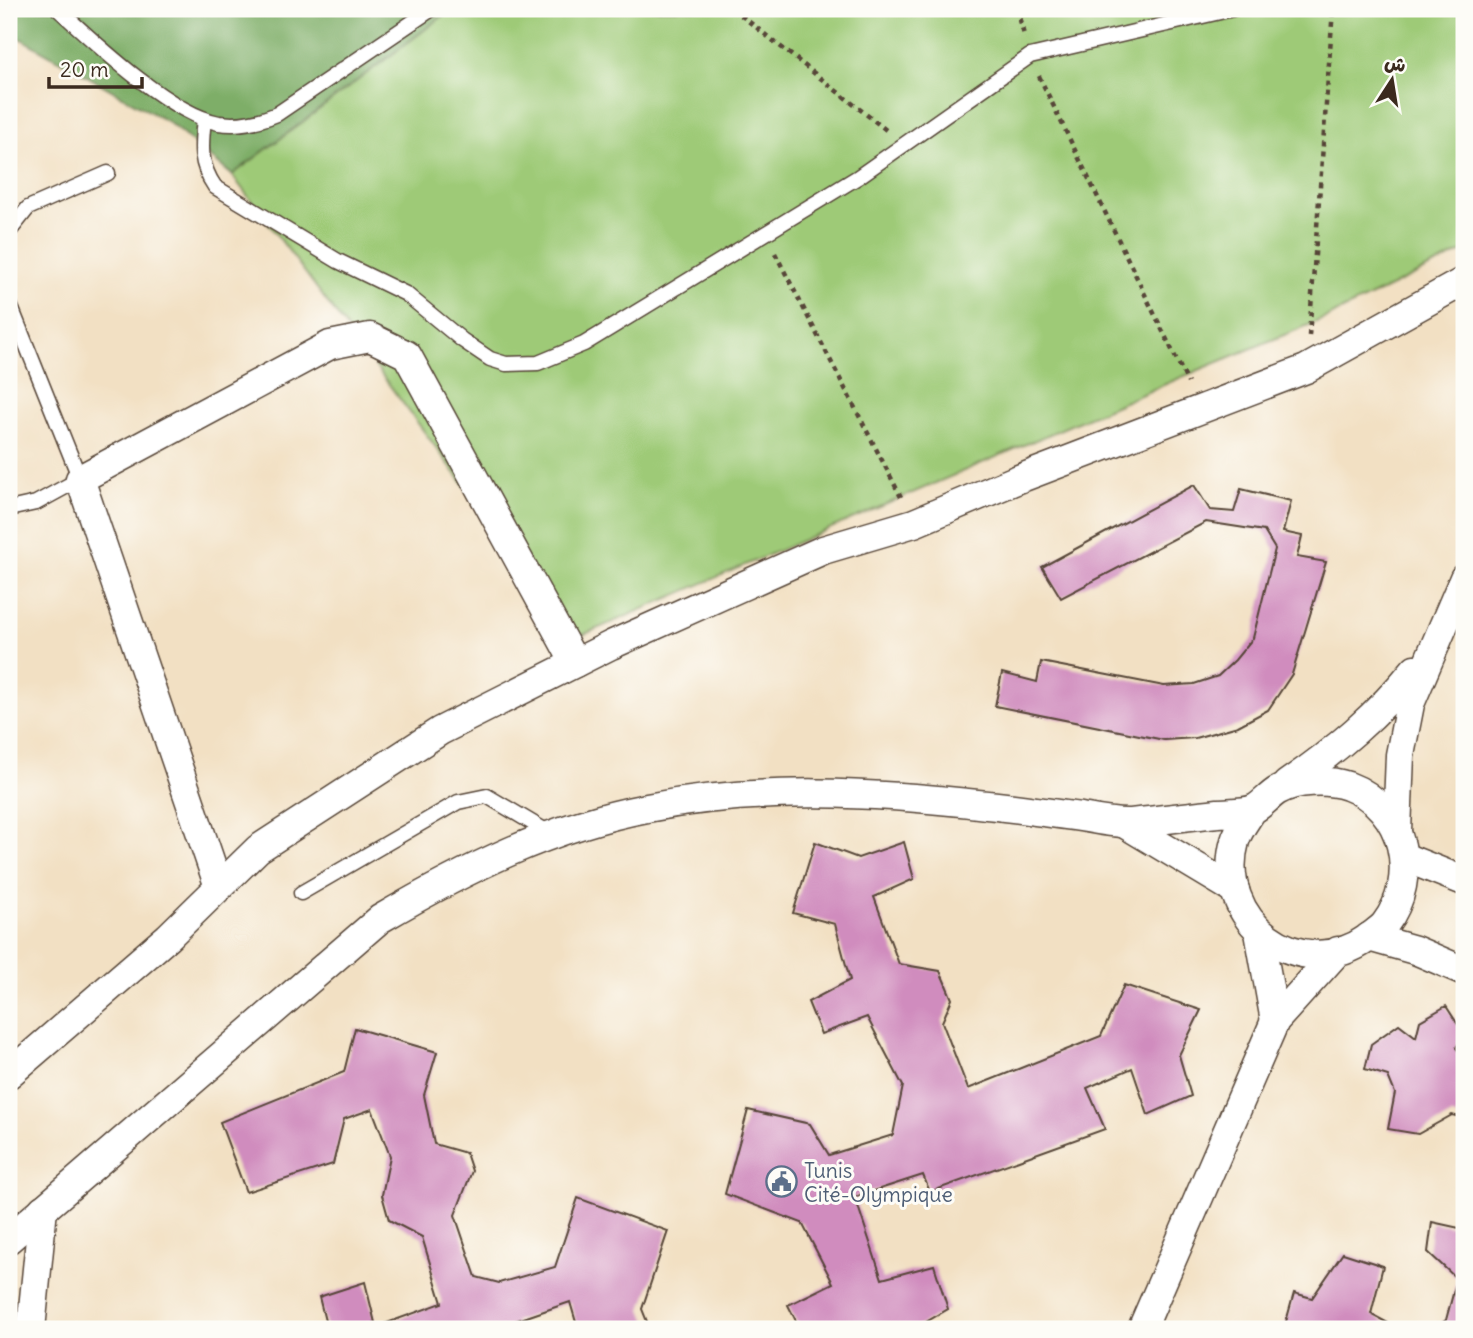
<svg xmlns="http://www.w3.org/2000/svg" width="1473" height="1338" viewBox="0 0 1473 1338" font-family="Delius,'Playpen Sans Arabic',sans-serif">
<style>
.green{fill:#9eca77;stroke:#6c7a4a;stroke-width:2}
.forest{fill:#7eae68;stroke:#5c6c43;stroke-width:2}
.building{fill:#d08cbe}
.lines{fill:none;stroke-linecap:round;stroke-linejoin:round}
.service-casing{stroke:#564537;stroke-width:17}
.minor-casing{stroke:#564537;stroke-width:31}
.path{stroke:#564537;stroke-width:4.5;stroke-dasharray:5 5;stroke-linecap:butt}
.service{stroke:#fff;stroke-width:14}
.minor{stroke:#fff;stroke-width:28}
.labels{text-anchor:middle;dominant-baseline:central;stroke-width:6;stroke-linejoin:round;paint-order:stroke}
.service-label{font-size:21px;fill:#4e5e75;stroke:#fdfcf7;text-anchor:start}
</style>
<rect width="100%" height="100%" fill="#fdfcf7"/>
<filter id="ink" filterUnits="userSpaceOnUse"><feTurbulence type="fractalNoise" baseFrequency=".0143" numOctaves="2"/><feDisplacementMap in="SourceGraphic" scale="14" xChannelSelector="R" yChannelSelector="G"/><feConvolveMatrix kernelMatrix="1 2 1 2 8 2 1 2 1" color-interpolation-filters="sRGB"/></filter>
<filter id="wash" filterUnits="userSpaceOnUse"><feTurbulence type="fractalNoise" baseFrequency=".00686" numOctaves="4" result="noise"/><feDisplacementMap in="SourceGraphic" scale="28" xChannelSelector="R" yChannelSelector="G"/><feGaussianBlur stdDeviation="1.57" result="paint"/><feColorMatrix in="noise" values="0 0 0 0 0 0 0 0 0 0 0 0 0 0 0 0 0 1.4 0 .05"/><feComposite in="paint" operator="in"/></filter>
<g filter="url(#wash)">
<rect width="100%" height="100%" fill="#f2e0c3"/>
<polygon class="green" points="452,9 1464,9 1464,251 1328,317 1182,377 578,637 232,175"/>
<polygon class="forest" points="9,9 452,9 232,175 168,122 9,32"/>
<g id="blocks">
<g class="building">
<polygon points="1194,485 1210,510 1234,512 1241,489 1291,501 1283,532 1302,536 1297,557 1326,562 1292,674 1268,710 1238,726 1195,738 1164,740 995,706 1002,673 1037,682 1041,662 1164,686 1194,684 1218,676 1235,660 1253,638 1275,549 1264,531 1206,522 1061,598 1042,567"/>
<polygon points="815,842 858,858 904,842 914,879 874,897 899,964 940,971 952,999 942,1022 968,1089 1101,1036 1124,985 1201,1010 1179,1055 1191,1096 1148,1115 1132,1068 1087,1088 1105,1129 930,1192 923,1175 855,1197 882,1279 934,1265 948,1309 914,1329 800,1329 788,1305 833,1283 802,1223 725,1194 748,1110 810,1124 829,1155 893,1135 903,1086 867,1017 821,1034 808,1002 850,980 835,924 793,913"/>
<polygon points="1446,1006 1464,1034 1456,1048 1464,1058 1464,1118 1452,1115 1418,1134 1388,1129 1395,1093 1388,1076 1365,1069 1371,1044 1399,1024 1416,1037 1420,1021"/>
<polygon points="355,1028 437,1052 424,1095 434,1144 466,1153 472,1171 455,1215 476,1277 499,1283 555,1267 578,1198 668,1231 642,1309 650,1329 578,1329 570,1302 515,1321 517,1329 327,1329 319,1297 365,1282 376,1327 442,1303 422,1237 389,1220 382,1195 390,1156 372,1109 344,1119 333,1164 246,1192 220,1122 344,1072"/>
<polygon points="1432,1222 1464,1229 1464,1329 1433,1329 1446,1320 1457,1279 1428,1252"/>
<polygon points="1343,1253 1383,1266 1371,1314 1399,1329 1284,1329 1294,1293 1312,1298"/>
</g>
</g>
</g>
<g filter="url(#ink)">
<use href="#blocks" fill-opacity="0" stroke="#564537" stroke-width="2"/>
<g class="lines">
<defs>
<g id="service">
<path d="M58,9C95,43 170,114 219,123C240,126 258,122 277,114L432,9"/>
<path d="M204,119C201,145 199,164 215,187L338,261L406,294L462,340L490,359L506,364L538,363L584,344L858,177L1030,56L1233,9"/>
<polyline points="9,232 28,208 108,173"/>
<polyline points="9,302 80,479 36,503 9,509"/>
<polyline points="301,893 458,802 487,796 551,834"/>
</g>
<g id="minor">
<path d="M1287,784C1336,750 1378,715 1415,669"/>
<polyline points="1125,824 1235,890"/>
<polyline points="1397,831 1400,755 1410,704 1464,578"/>
<polyline points="1406,858 1464,881"/>
<polyline points="219,887 80,479 330,345 370,337 407,355 575,663"/>
<polyline points="1259,932 1275,1021"/>
<polyline points="1369,937 1415,950 1464,971"/>
<polyline points="9,1074 168,937 258,849 440,731 611,645 823,550 914,523 1016,480 1306,369 1464,281"/>
<path d="M9,1239L380,919C464,870 551,826 647,808C759,786 874,792 987,805C1018,808 1049,813 1081,817C1097,820 1115,824 1131,823C1160,820 1189,816 1218,813C1229,812 1244,813 1254,809C1262,805 1269,796 1277,791C1296,780 1327,779 1348,786C1405,807 1420,878 1385,924C1380,930 1374,933 1368,938C1300,987 1213,920 1235,841C1238,830 1247,819 1253,809"/>
<polyline points="31,1329 43,1209"/>
<polyline points="1142,1329 1275,1021 1338,951"/>
</g>
</defs>
<use href="#service" class="service-casing"/>
<use href="#minor" class="minor-casing"/>
<g class="path">
<polyline points="733,9 886,130"/>
<polyline points="1017,9 1024,35"/>
<polyline points="1039,76 1188,383"/>
<polyline points="775,253 901,497"/>
<polyline points="1309,336 1333,9"/>
</g>
<use href="#service" class="service"/>
<use href="#minor" class="minor"/>
</g>
</g>
<defs>
<symbol id="civic-ring" viewBox="-11 -11 22 22"><circle r="9.5" fill="#fdfcf7" stroke="#5c6f8a" stroke-width="1.5"/><path d="M-.6-6.5H3V-4.5H.6V-3L4-1V1h2V6H-6V1h2V-1L-.6-3ZM-1.2 2.5V6h2.4V2.5Z" fill="#5c6f8a"/></symbol>
</defs>
<g fill-rule="evenodd">
<use href="#civic-ring" x="764" y="1164" width="35" height="35"/>
</g>
<g class="labels">
<g class="service-label">
<text x="804" y="1170">Tunis<tspan x="804" dy="24">Cité-Olympique</tspan></text>
</g>
</g>
<rect width="1473" height="1338" fill="none" stroke="#fdfcf7" stroke-width="35"/>
<g transform="translate(1392 80) rotate(12)" stroke="#fdfcf7" stroke-width="5" paint-order="stroke">
<path d="M0-5L12 26L0 18L-12 26Z" fill="#3b2a1e"/>
<text y="-10" font-size="19" font-weight="bold" text-anchor="middle" fill="#3b2a1e">ش</text>
</g>
<path d="M49 77v10h93v-10" fill="none" stroke="#3b2a1e" stroke-width="3.5"/>
<text x="60" y="77" font-size="21" fill="#3b2a1e" stroke="#fdfcf7" stroke-width="5" paint-order="stroke">20 m</text>
</svg>
